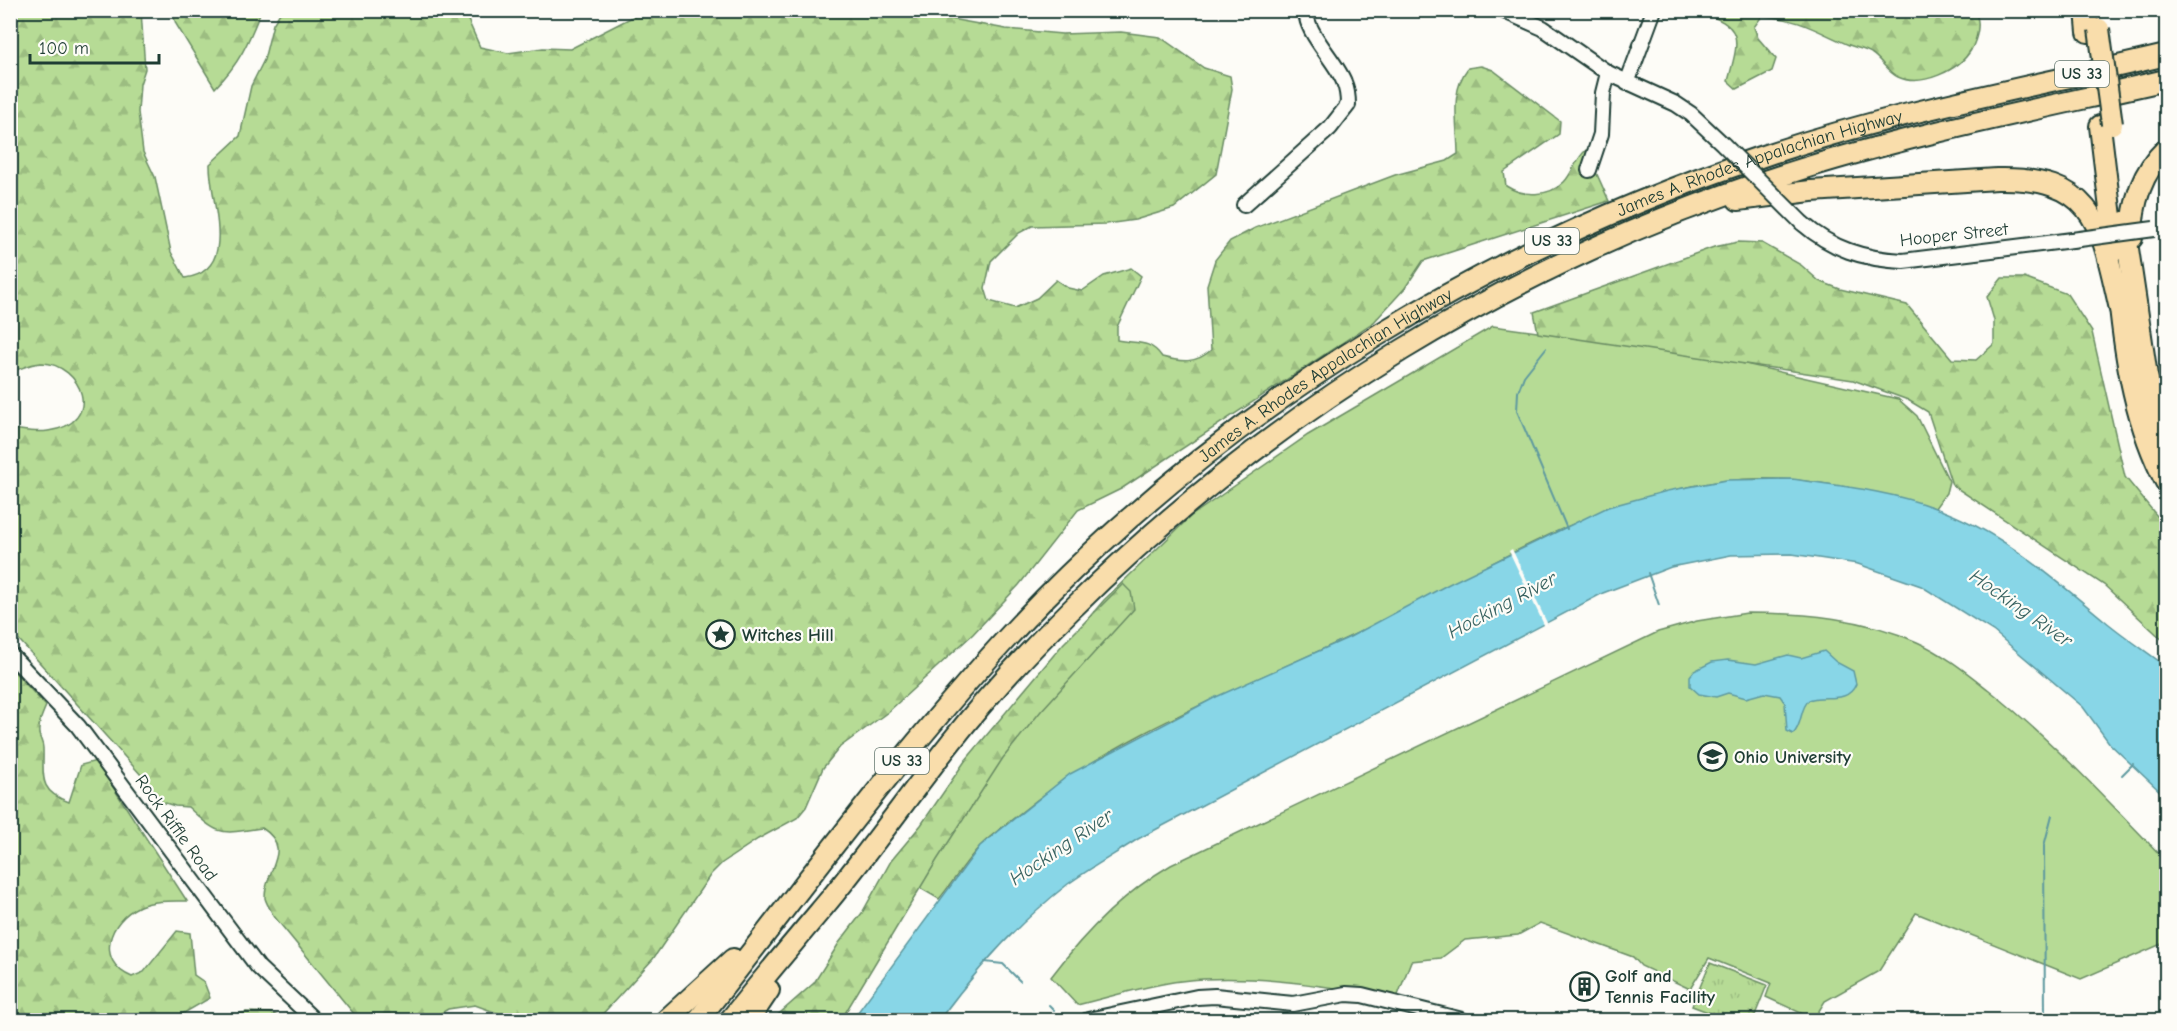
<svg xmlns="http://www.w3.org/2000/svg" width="2177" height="1031" viewBox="0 0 2177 1031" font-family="'Comic Neue',sans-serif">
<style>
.grass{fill:#b6db95;stroke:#6a8c64;stroke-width:1.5}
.forest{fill:url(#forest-firs);stroke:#6a8c64;stroke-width:1.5}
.park{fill:url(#park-tufts);stroke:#6a8c64;stroke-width:1.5}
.water{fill:#88d6e7;stroke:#5e999f;stroke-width:1.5}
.pier{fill:#fdfcf7}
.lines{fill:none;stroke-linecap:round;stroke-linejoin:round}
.stream{stroke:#5e999f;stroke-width:2}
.minor-casing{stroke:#1f3d34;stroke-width:18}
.highway-casing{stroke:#1f3d34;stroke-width:24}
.minor{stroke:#fdfcf7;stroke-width:14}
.highway{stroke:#f9ddab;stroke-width:20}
.minor-bridge-casing{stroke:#1f3d34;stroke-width:18;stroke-linecap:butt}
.highway-bridge-casing{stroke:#1f3d34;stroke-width:24;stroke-linecap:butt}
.minor-bridge{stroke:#fdfcf7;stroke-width:14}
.highway-bridge{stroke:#f9ddab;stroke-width:20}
.labels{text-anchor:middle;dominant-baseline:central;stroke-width:4.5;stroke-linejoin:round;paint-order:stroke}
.shield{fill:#fdfcf7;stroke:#62766e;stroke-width:1.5}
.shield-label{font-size:16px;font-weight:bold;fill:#1f3d34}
.street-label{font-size:18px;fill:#1f3d34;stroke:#fdfcf7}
.poi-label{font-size:18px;font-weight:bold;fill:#1f3d34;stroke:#fdfcf7;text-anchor:start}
.water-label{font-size:20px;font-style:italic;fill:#396361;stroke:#fdfcf7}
</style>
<defs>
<pattern id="forest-firs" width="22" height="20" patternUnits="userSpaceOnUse" patternTransform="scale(1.5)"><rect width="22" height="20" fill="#b6db95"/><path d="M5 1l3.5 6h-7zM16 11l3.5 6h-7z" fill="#9cbd81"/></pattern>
<pattern id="park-tufts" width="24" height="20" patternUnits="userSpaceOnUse" patternTransform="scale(1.5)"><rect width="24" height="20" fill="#b6db95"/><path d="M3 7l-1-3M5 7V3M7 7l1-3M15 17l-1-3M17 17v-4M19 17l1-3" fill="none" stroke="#9cbd81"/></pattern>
</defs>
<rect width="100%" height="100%" fill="#fdfcf7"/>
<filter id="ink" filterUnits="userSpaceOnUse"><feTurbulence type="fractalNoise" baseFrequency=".0167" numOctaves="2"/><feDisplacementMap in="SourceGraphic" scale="12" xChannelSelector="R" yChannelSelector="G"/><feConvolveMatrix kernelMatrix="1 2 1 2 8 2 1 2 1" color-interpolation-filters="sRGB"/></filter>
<g filter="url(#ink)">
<g class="grass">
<path d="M1493,326L1706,355L1898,399L1917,416L1949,481L1946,493L1935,508C1867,491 1796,472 1725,481C1586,497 1473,579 1349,637C1237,690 1117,734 1019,814C1007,824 992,834 980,846C965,862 953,882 939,899L920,888L1014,705L1104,600L1191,516L1308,435Z"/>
<path d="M1747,613C1805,613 1864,618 1917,642C1944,654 1966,672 1989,690C2054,742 2109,802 2166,861V942L2081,979L1916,913L1879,971L1825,1001L1814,1019L1766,997L1771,983L1709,958L1690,989L1641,966L1633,957L1540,923L1518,935L1465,940L1441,958L1411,961L1397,998C1327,986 1252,973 1181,981C1146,985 1111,997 1077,1005L1051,977C1085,932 1123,893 1171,865L1658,632L1697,621Z"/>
</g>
<g class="forest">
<path d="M646,10H925L951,19L1006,29L1062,34L1121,32L1160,37L1204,68L1230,76L1232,89L1216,174L1174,208L1135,220L1106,224L1032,226L1019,233L991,261L985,288L989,301L1015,308L1037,298L1056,280L1068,288L1082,291L1104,276L1131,268L1141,276L1117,327V340C1136,344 1150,339 1162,357C1181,362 1196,364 1211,350L1207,285L1215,260L1230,241L1255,228L1395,175L1447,161L1458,154C1458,125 1449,92 1468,68L1481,66L1493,70L1560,121L1559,134L1504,172L1506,186C1523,197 1549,197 1564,182C1572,174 1575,160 1586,150L1609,201L1423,261L1405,288L1374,322L1121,489L1078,510L1019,585L973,634L888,712L840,747L823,768L806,807L797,818L758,839L722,863L711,874L653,959L597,1020H501L500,1014L475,1005L448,1009L430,1020H359L273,915C271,910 266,903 265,898C264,870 295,849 262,828C220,834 220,837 188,807L175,806L162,802L142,776L11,631V429C22,430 36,433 48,431C106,423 81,364 42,363C31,363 20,369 11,372V11H141L145,69L140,84L138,112L143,152L155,177L171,252L185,278C241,270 209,200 210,164L240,136L251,86L264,60L273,24L280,13L286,11H464L480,47L508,53L543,48L570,49Z"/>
<path d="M172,11V10L261,11C248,43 240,63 215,88L176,24Z"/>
<path d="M1698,11H1974C1982,21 1977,39 1971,50C1959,70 1921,88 1898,77C1887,72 1881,59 1871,53C1865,49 1856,48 1849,45C1817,31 1798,18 1762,16L1754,27L1758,38L1776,59L1772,71L1737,89L1728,81C1740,37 1744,27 1698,11Z"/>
<polygon points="1738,242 1762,243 1801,265 1819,281 1840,289 1907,305 1952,359 1976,360 1994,344 1994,320 1987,297 2002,278 2024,278 2067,294 2092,332 2125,477 2166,527 2166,643 2104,585 1952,485 1928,412 1908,400 1853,380 1538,333 1534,312 1714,247"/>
<polygon points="1123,584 1131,592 1134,609 1041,711 1003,758 937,860 841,1020 772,1020 814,983 839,943 862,913 891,861 921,825 965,761 1063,644"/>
<path d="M10,667L46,706C42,715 38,724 39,734C40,739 43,743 43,748C44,775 37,791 69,802L81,765L96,761L187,901C172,901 154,900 140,906C109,920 94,961 132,977L144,972L177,931L190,933L194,975L204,982L210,998L172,1020H11Z"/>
<polygon points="246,1012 271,1013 286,1020 218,1020"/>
</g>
<polygon class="park" points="1710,963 1767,985 1753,1020 1729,1020 1692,1006"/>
<g class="water">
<path d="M1792,479C1840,486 1890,491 1935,508C2001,531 2052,577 2104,620C2123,636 2143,649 2163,664L2166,667V797L2110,744L2083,707L1993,631L1921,586L1858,564L1792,554L1731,555L1671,567L1603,593L1138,839C1115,854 1090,868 1068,884C1019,922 975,971 939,1020H852L980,846L1070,774L1216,697L1350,637L1449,584L1608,507L1667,491L1726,480Z"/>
<path d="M1824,651L1836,662L1853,671L1856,684C1847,705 1825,694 1809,700C1799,709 1803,725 1793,734L1787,731L1785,703L1780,696L1764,693L1746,698L1728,693L1716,697L1699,694L1690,686V676L1694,671L1712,662L1728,660L1756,664L1788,655L1801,658Z"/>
</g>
<polygon class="pier" points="1512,549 1548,625 1545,627 1509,551"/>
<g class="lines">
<g class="stream">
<polyline points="1546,348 1524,376 1518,392 1517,411 1567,529"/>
<polyline points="1648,573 1659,605"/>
<polyline points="2122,775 2133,764"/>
<polyline points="985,962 1003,964 1020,981"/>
<polyline points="1049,1005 1054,1010"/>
<polyline points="2045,1020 2044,846 2052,815"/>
</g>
<defs>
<g id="minor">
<polyline points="1502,10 1543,28 1608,73 1676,104 1691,114 1724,145"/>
<polyline points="1627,83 1654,10"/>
<polyline points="1589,170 1601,134 1603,93 1608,73"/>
<path d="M1244,205L1330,128L1348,105C1348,97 1347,89 1344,82C1337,62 1302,29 1307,10"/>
<path d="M1802,223C1832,249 1863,259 1903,261L2072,240"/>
<polyline points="10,654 78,726 258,967 314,1020"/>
<polyline points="1088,1020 1197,997 1215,996 1293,1004 1346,994 1362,995 1462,1020"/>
</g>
<g id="highway">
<polyline points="2086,10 2088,32"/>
<polyline points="2100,126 2115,250"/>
<path d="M1738,200L1811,191L1997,179C2097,177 2101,227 2120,309"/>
<polyline points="2124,222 2147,376 2166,444"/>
<path d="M2132,238C2132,203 2141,173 2166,149"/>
<path d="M2119,297C2125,359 2136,426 2166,482"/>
<polyline points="666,1020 733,959"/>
<path id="s1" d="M698,1020C811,878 917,729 1045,598C1244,397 1492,247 1760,157C1892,112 2031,87 2166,55"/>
<path d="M730,1020C761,981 794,942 826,904C870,851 909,795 951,742C988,695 1029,651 1071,610C1271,411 1517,260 1786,174C1910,134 2040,109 2166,80"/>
<polyline points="749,1020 769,990"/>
</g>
</defs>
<use href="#minor" class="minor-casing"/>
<use href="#highway" class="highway-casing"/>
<use href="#minor" class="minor"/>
<use href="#highway" class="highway"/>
<defs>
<g id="minor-bridge">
<polyline points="1724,145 1802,223"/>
<polyline points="2072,240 2154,229"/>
</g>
<polyline id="highway-bridge" points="2099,29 2112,124"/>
</defs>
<use href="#minor-bridge" class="minor-bridge-casing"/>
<use href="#highway-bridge" class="highway-bridge-casing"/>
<use href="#minor-bridge" class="minor-bridge"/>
<use href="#highway-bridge" class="highway-bridge"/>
</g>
</g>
<defs>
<symbol id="sight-ring" viewBox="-11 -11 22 22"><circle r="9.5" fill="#fdfcf7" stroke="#1f3d34" stroke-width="1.5"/><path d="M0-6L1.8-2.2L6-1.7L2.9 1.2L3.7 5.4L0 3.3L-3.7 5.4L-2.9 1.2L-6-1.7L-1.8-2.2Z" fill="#1f3d34"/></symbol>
<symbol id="university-ring" viewBox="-11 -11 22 22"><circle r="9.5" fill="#fdfcf7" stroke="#1f3d34" stroke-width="1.5"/><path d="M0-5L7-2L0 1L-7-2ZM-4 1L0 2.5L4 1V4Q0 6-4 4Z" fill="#1f3d34"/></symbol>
<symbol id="building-ring" viewBox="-11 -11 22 22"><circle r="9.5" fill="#fdfcf7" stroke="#1f3d34" stroke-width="1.5"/><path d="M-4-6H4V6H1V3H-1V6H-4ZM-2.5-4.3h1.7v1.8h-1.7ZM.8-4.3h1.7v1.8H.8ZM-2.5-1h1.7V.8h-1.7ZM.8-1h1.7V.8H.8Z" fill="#1f3d34"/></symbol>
</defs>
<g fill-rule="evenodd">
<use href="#sight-ring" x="704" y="618" width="33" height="33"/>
<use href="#university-ring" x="1696" y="740" width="33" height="33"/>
<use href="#building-ring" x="1568" y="970" width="33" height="33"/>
</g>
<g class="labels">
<g class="shield">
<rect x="2055" y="61" width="54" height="26" rx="4.5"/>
<rect x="1525" y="228" width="54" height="26" rx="4.5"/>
<rect x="875" y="748" width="54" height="26" rx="4.5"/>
</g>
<g class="shield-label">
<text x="2082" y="74">US 33</text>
<text x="1552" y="241">US 33</text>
<text x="902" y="761">US 33</text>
</g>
<g class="street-label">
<text stroke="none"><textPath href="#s1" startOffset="1392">James A. Rhodes Appalachian Highway</textPath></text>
<text transform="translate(1954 235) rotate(-6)">Hooper Street</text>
<text stroke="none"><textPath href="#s1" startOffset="906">James A. Rhodes Appalachian Highway</textPath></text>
<text transform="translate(176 828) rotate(54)">Rock Riffle Road</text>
</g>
<g class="poi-label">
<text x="742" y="635">Witches Hill</text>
<text x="1734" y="757">Ohio University</text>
<text x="1605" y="976">Golf and<tspan x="1605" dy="21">Tennis Facility</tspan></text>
</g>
<g class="water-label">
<text transform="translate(1502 605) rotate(-28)">Hocking River</text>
<text transform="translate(2021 608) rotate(35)">Hocking River</text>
<text transform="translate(1061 847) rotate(-34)">Hocking River</text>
</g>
</g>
<rect width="2177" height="1031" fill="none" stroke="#fdfcf7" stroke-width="36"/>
<rect x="18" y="18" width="2141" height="995" fill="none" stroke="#1f3d34" stroke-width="2" filter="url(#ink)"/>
<path d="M30 54v9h129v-9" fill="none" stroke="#1f3d34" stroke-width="3"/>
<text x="39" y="54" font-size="18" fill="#1f3d34" stroke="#fdfcf7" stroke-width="4.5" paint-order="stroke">100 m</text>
</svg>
